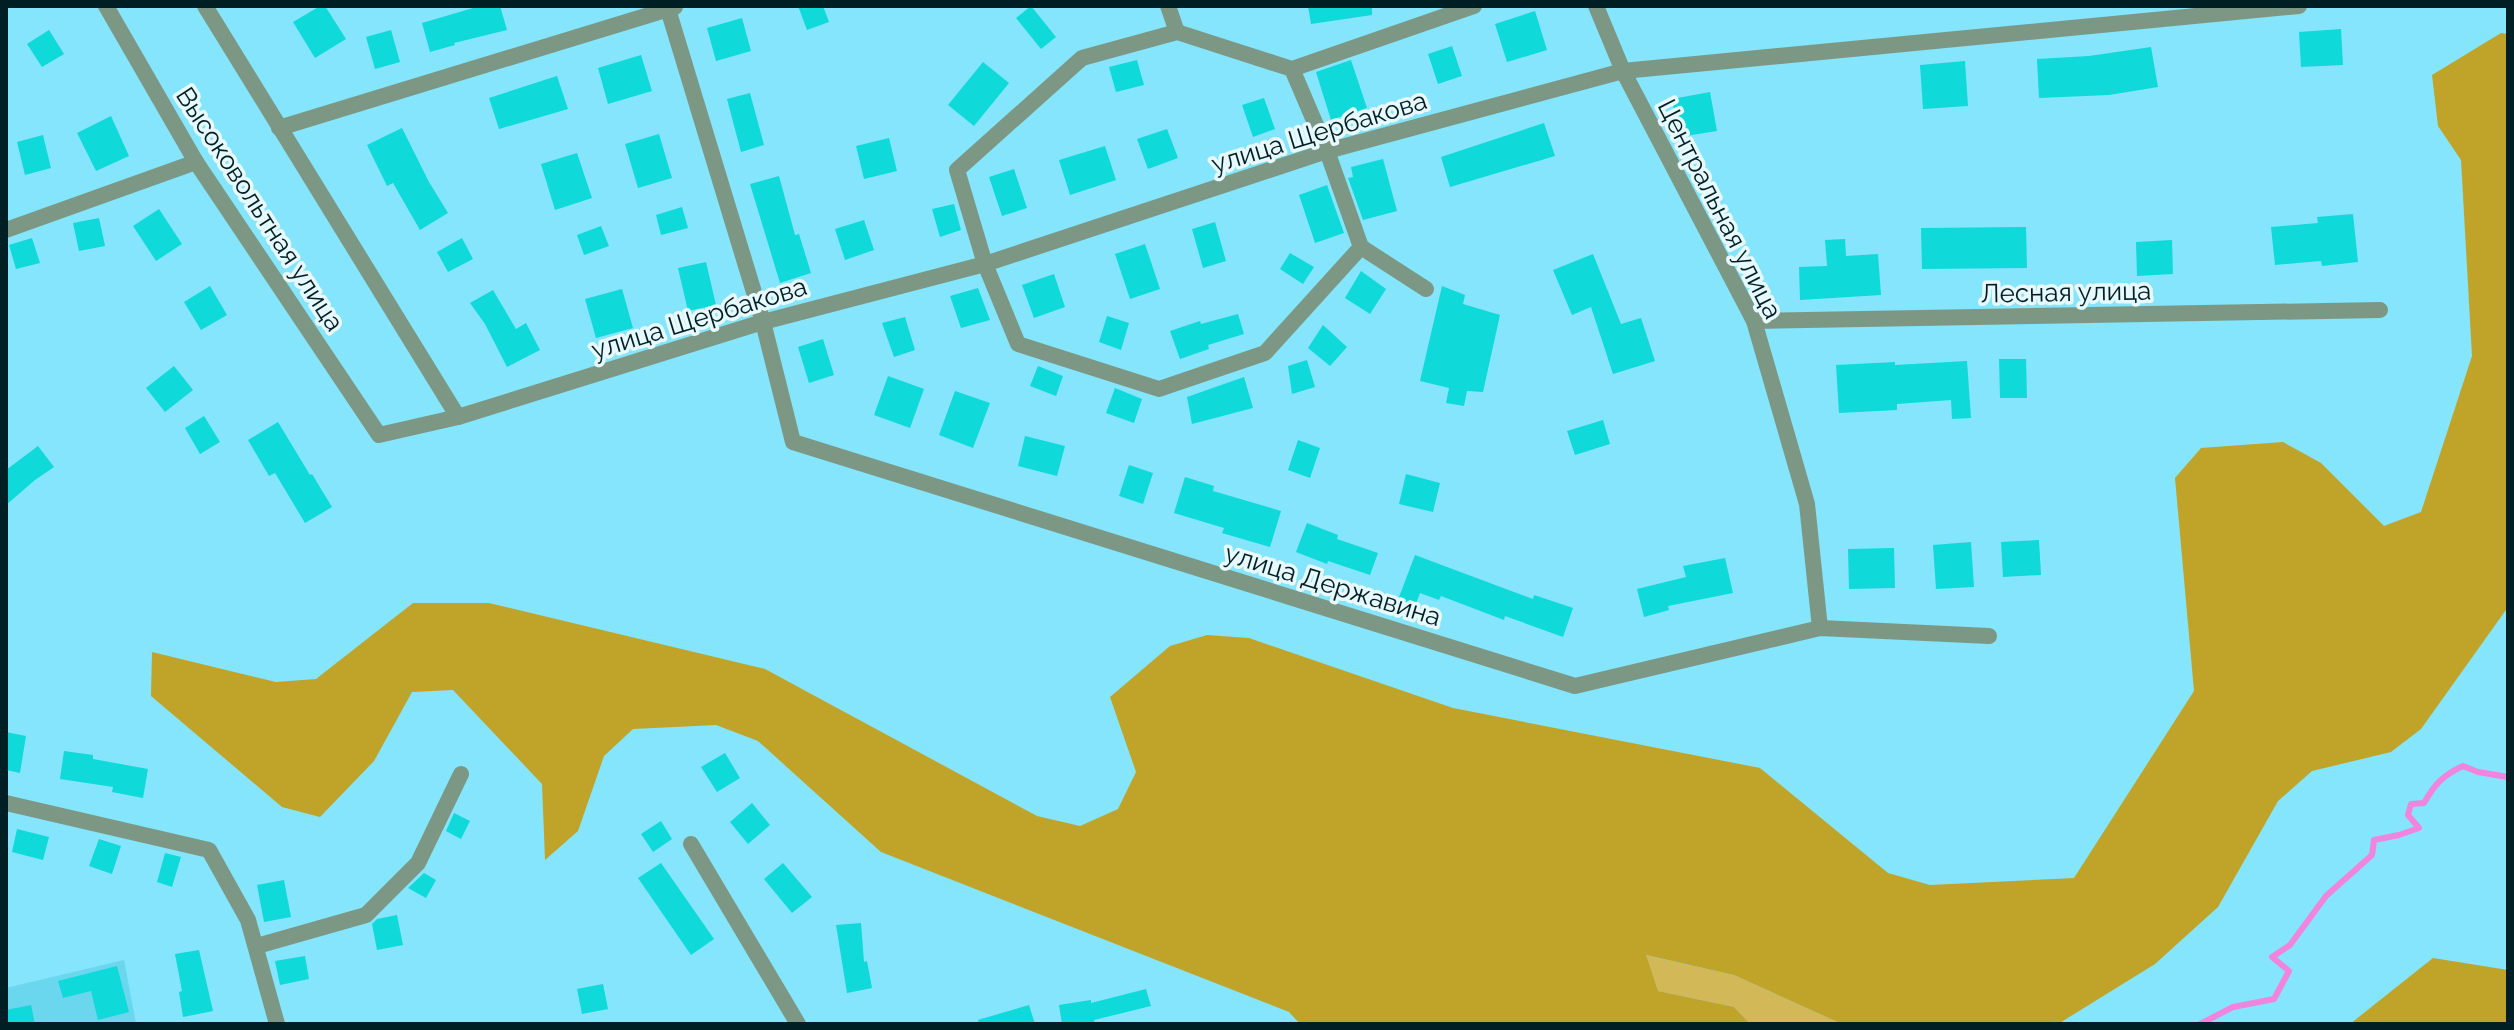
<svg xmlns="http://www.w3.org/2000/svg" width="2514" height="1030" viewBox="0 0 2514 1030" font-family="Raleway,sans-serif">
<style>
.built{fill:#6ad7ef}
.green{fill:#d2b857}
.forest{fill:#c0a329}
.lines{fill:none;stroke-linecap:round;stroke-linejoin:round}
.stream{stroke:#f184dd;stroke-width:6}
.building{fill:#0fd9d9}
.minor{stroke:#7c9884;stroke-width:16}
.labels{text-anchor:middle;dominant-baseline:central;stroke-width:7;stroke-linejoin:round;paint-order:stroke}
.street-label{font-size:26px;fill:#001f25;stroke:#e8f9fd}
</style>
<rect width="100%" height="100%" fill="#84e5fc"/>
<polygon class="built" points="124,960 136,1024 6,1024 6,988"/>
<polygon class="green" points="1645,955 1734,975 1842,1024 1750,1024 1734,1007 1658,991"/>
<g class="forest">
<polygon points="2501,33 2508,34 2508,607 2421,729 2391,752 2312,771 2278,801 2218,907 2155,964 2058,1024 1842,1024 1734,975 1646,955 1658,991 1734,1007 1750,1024 1300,1024 1289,1012 881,852 758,741 716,725 633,729 604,756 578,831 545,860 542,784 453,690 412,692 374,761 320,817 282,807 151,696 152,652 276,682 316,679 413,603 489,603 765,669 1037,816 1080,826 1118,809 1136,772 1110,697 1170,646 1207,635 1249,638 1453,708 1760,768 1888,873 1930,885 2074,878 2194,691 2175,478 2201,448 2283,442 2321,463 2384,526 2421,512 2472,356 2461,160 2438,126 2432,75"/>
<polygon points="2433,958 2508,970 2508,1024 2350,1024"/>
</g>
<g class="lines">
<path class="stream" d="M2200,1024L2233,1007L2274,999L2289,971L2272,957L2290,945L2326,896L2372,855L2374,840L2399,835L2419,828L2408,815L2411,804L2424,803C2435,784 2443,775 2463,766L2478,772L2508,777"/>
</g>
<g class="building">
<polygon points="320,6 325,6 346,39 315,58 293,22"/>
<polygon points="480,6 500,6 507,30 454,43 455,45 430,52 422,23"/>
<polygon points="798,6 823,6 829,22 807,30"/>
<polygon points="1031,6 1056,37 1041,49 1016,18"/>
<polygon points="1308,6 1372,6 1372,15 1311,24"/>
<polygon points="1535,11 1547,50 1507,62 1495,24"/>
<polygon points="742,18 751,51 716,61 707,28"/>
<polygon points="2341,29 2343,65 2301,67 2299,32"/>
<polygon points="49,30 64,54 42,67 27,44"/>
<polygon points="391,30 400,62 375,69 366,37"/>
<polygon points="1452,46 1462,76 1438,84 1428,54"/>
<polygon points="2151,47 2158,87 2109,95 2039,98 2037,59 2089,56"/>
<polygon points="641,55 652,91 608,104 598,68"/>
<polygon points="1137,60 1144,85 1116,92 1109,67"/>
<polygon points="1351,60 1367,108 1331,120 1316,72"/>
<polygon points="1965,61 1968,106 1923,109 1920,65"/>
<polygon points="983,62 1009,83 974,126 948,105"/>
<polygon points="557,76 568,109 499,129 489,98"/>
<polygon points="1710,92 1717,131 1679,137 1672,99"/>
<polygon points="750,93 764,145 741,152 727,99"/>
<polygon points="1264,98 1275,129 1253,137 1242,105"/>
<polygon points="111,116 129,156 96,171 77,133"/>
<polygon points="1544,123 1555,156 1450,187 1441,157"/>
<polygon points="402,128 429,182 448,213 420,230 393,183 387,186 367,145"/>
<polygon points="1167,129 1178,158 1148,169 1137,139"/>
<polygon points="659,134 672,178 638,188 625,144"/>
<polygon points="43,135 51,168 25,175 17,142"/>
<polygon points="889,138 897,171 864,179 856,146"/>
<polygon points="1105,146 1116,180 1070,195 1059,160"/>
<polygon points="577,153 592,198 555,210 541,164"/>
<polygon points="1383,159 1397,211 1363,220 1348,178 1353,177 1351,167"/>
<polygon points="1014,169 1027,208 1002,216 989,177"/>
<polygon points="779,176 795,235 799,234 811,273 780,283 750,184"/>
<polygon points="1327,185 1344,233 1315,243 1299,195"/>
<polygon points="954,204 961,230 940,237 932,209"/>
<polygon points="682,207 688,228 661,235 656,215"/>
<polygon points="159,209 182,244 156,261 133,226"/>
<polygon points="2353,214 2358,262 2322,266 2321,261 2275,265 2271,227 2318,223 2317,217"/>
<polygon points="99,218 105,246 79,251 73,223"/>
<polygon points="864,220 874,250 845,260 835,229"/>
<polygon points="1215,222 1226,261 1203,268 1192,229"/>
<polygon points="601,226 609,246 584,255 577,235"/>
<polygon points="2026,227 2027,268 1922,269 1921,228"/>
<polygon points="32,238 40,263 16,269 9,245"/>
<polygon points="462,238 473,259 448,272 437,252"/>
<polygon points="1845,239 1846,256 1878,254 1881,295 1800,300 1799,267 1827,266 1825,240"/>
<polygon points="2172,240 2173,274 2137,276 2136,242"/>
<polygon points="1145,244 1160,289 1130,299 1115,254"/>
<polygon points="1290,253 1314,267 1303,284 1280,269"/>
<polygon points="1593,254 1621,324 1641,318 1655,361 1613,374 1591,307 1572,315 1553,270"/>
<polygon points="706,262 716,305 688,311 678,268"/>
<polygon points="1361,271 1386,289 1370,314 1345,298"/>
<polygon points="1054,274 1065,307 1034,318 1022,285"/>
<polygon points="210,286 227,315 201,330 184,302"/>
<polygon points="1442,286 1465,295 1463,304 1500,315 1483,392 1467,391 1464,406 1446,403 1449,388 1420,381"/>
<polygon points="978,288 990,320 961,328 950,296"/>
<polygon points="622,289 633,328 596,338 585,299"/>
<polygon points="493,290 516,329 526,323 540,350 507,367 485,324 470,303"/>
<polygon points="1238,314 1244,334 1208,345 1209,349 1180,359 1170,331 1200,321 1201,324"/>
<polygon points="1107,316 1129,323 1121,350 1099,342"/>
<polygon points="905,317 915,350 894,357 882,323"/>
<polygon points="1323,325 1347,347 1330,366 1308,348"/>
<polygon points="823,339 834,375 809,383 798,347"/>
<polygon points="1999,359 2026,359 2027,398 2000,398"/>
<polygon points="1307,360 1315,387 1292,394 1288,366"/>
<polygon points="1967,361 1971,418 1952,419 1951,400 1897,404 1897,410 1839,413 1836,365 1895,362 1895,365"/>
<polygon points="174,366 193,390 165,412 146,388"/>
<polygon points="1038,366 1063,376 1056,396 1030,386"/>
<polygon points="888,376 924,389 910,428 874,415"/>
<polygon points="1244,377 1253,408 1192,424 1187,397"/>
<polygon points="1115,388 1142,399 1134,423 1106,413"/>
<polygon points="955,391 990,403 973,448 939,435"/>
<polygon points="204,416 220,442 200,454 185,428"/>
<polygon points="1603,420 1610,444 1575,455 1567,431"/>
<polygon points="278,422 310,475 312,474 332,507 305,523 275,473 269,476 248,440"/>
<polygon points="1025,436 1065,446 1057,476 1018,466"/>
<polygon points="1298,440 1320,448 1310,478 1288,470"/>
<polygon points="38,446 54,467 35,480 6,505 6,470"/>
<polygon points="1129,465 1153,473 1143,504 1119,496"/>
<polygon points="1406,474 1440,483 1433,512 1399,504"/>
<polygon points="1185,477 1214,486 1213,491 1281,511 1270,547 1222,533 1224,528 1174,513"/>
<polygon points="1307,523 1338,535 1337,539 1378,553 1370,575 1328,561 1327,564 1296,552"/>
<polygon points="2039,540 2041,575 2003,577 2001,542"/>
<polygon points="1971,542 1974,587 1936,589 1933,545"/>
<polygon points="1894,548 1895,588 1849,589 1848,549"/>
<polygon points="1415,555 1533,599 1534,595 1573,608 1563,637 1505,616 1504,620 1441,596 1439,600 1420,593 1410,620 1393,613"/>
<polygon points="1725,558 1733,593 1668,606 1669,610 1644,617 1637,589 1686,577 1683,566"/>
<polygon points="6,732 26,736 20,773 6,770"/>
<polygon points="64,751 93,755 93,759 148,769 143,798 112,792 113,787 60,779"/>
<polygon points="725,753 740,778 717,792 701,767"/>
<polygon points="752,803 770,825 748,844 730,822"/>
<polygon points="454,813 470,821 461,839 446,831"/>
<polygon points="661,821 672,839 653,852 641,834"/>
<polygon points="17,829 49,837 43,860 12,852"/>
<polygon points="99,839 121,846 112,874 89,866"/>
<polygon points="165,853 181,857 172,887 157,882"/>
<polygon points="661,863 714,939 691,955 638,878"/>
<polygon points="783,863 812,897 792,913 764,879"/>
<polygon points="424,873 436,880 426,898 408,888"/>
<polygon points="284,880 291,917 264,922 257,885"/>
<polygon points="397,915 403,945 377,950 372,924 377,919"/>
<polygon points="861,923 864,962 867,961 872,988 847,993 836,925"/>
<polygon points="199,950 213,1011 183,1017 179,992 182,991 175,954"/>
<polygon points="305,956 309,979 280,985 275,961"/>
<polygon points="117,966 129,1012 98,1020 91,991 63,998 58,981"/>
<polygon points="603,984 608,1009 582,1014 577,989"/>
<polygon points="1146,989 1151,1006 1094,1020 1095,1024 1062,1024 1059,1005 1091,1000 1091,1003"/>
<polygon points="31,1005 35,1024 6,1024 6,1010"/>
<polygon points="1029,1005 1035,1024 979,1024 978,1020"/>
</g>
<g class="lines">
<g class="minor">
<polyline points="106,6 196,162 379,435 458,417 763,322 985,264 1327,151 1623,71 2299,6"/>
<polyline points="205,6 458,417"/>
<polyline points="667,6 763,322 793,442 1575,686 1820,628 1989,636"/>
<polyline points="1168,6 1177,32"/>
<polyline points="1596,6 1623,71 1754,321 1807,504 1820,628"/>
<polygon points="1177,32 1292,69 1327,151 1361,247 1265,353 1159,389 1018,344 985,264 957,170 1082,58"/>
<polyline points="1292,69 1474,6"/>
<polyline points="279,128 675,7"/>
<polyline points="6,230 196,162"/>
<polyline points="1361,247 1426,289"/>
<polyline points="1754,321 2380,310"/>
<polyline points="6,803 209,850 248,920 277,1024"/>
<polyline points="691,844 798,1024"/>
<polyline points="257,946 366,915 418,863 461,774"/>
</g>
</g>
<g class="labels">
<g class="street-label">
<text transform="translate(1319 132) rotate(-17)">улица Щербакова</text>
<text transform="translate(260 209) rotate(57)">Высоковольтная улица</text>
<text transform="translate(1720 209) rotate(63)">Центральная улица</text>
<text transform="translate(2066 292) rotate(-1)">Лесная улица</text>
<text transform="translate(699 318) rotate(-17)">улица Щербакова</text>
<text transform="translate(1333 585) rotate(17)">улица Державина</text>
</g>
</g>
<rect width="2514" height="1030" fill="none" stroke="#001f25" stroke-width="16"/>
</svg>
